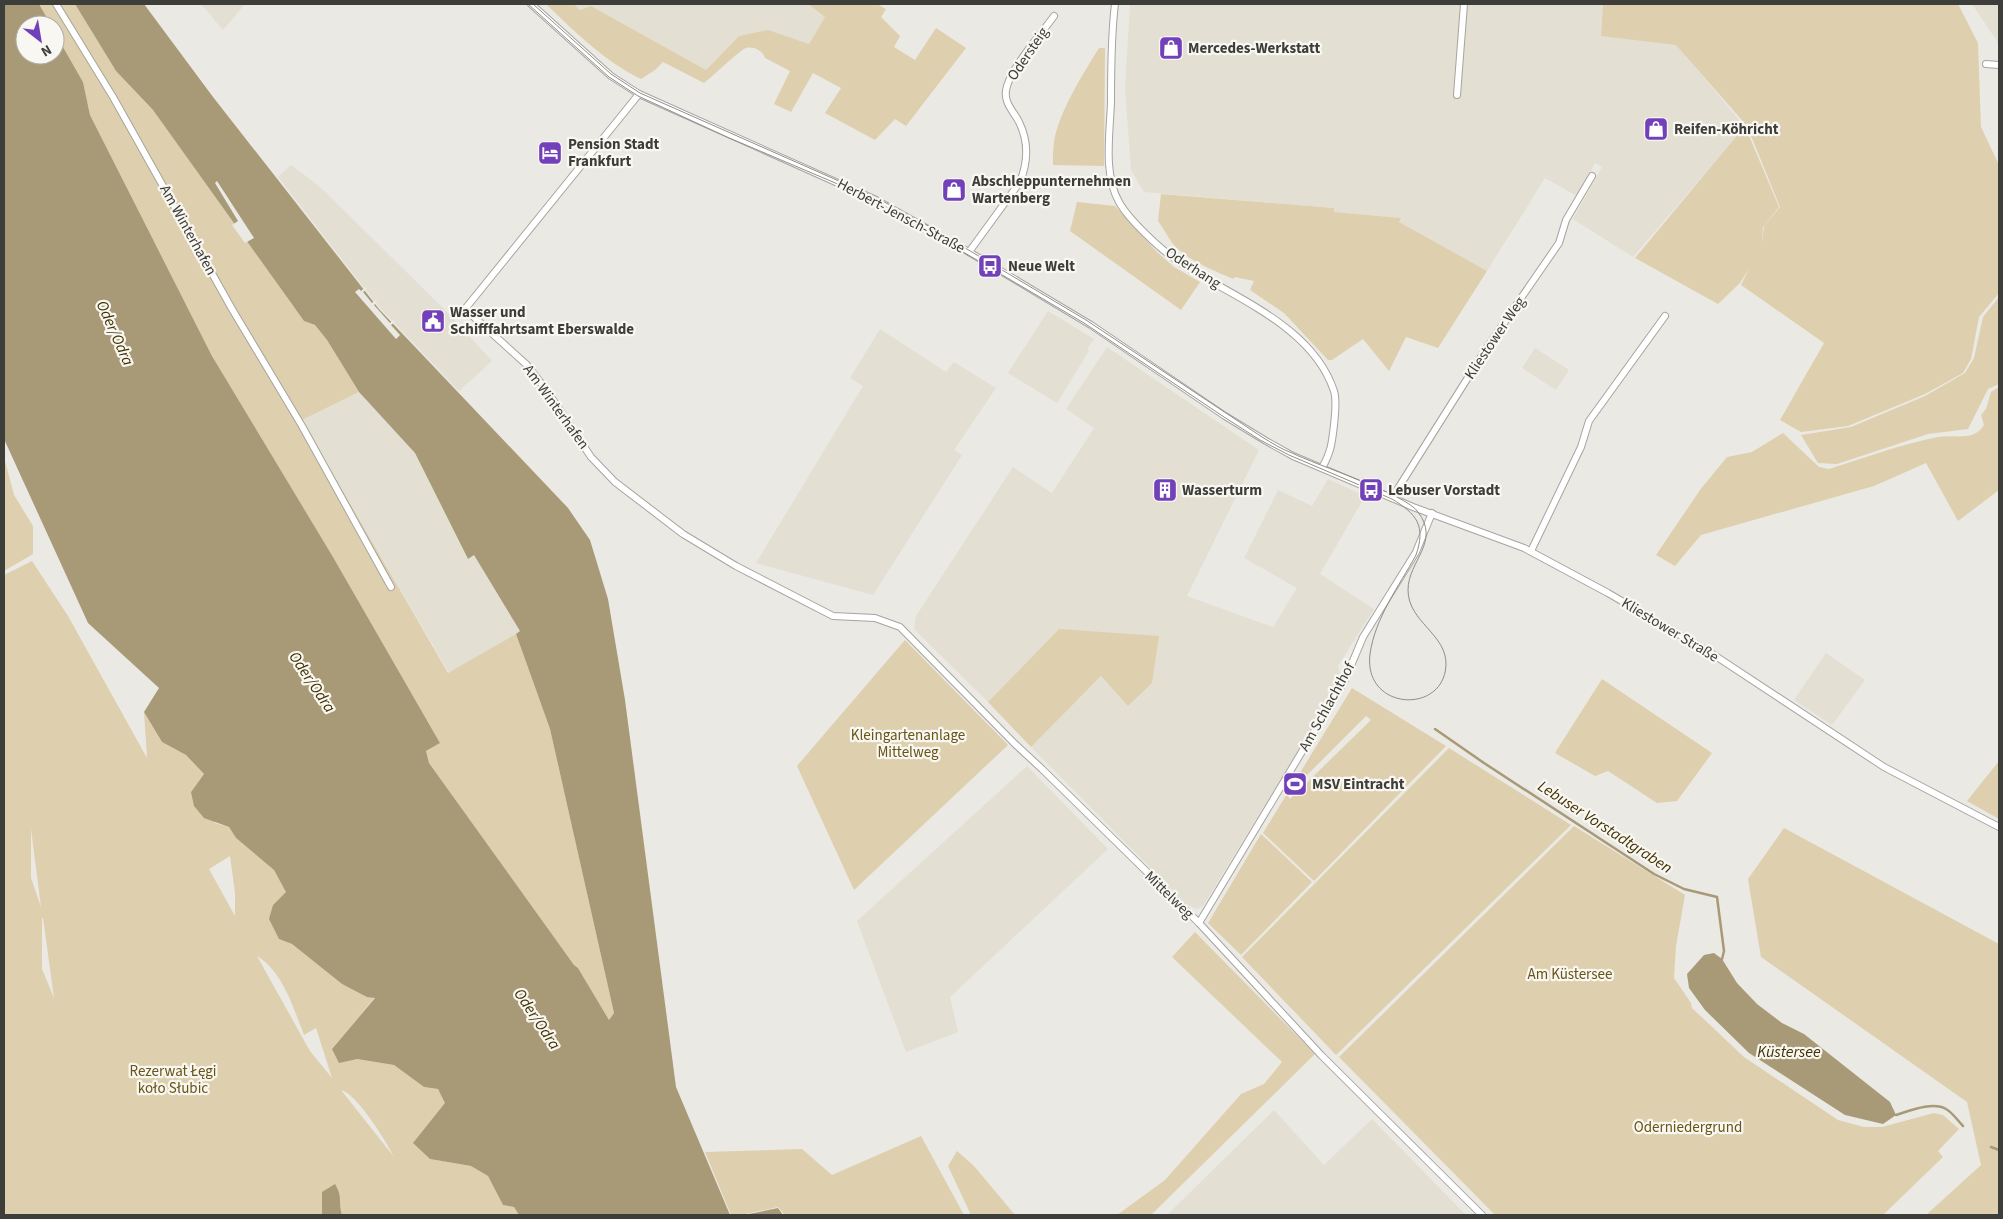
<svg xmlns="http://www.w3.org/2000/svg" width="2003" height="1219" viewBox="0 0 2003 1219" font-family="'Source Sans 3',sans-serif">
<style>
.built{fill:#e4dfd3}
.green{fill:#ded0ae;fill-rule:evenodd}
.water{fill:#a89a76}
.pier{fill:#ebe9e4}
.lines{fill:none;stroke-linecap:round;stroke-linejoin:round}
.stream{stroke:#a89a76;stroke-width:2.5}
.street-casing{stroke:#a6a49e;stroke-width:8}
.street{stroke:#fff;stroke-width:6}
.tram{stroke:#8f8e8a;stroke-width:1}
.labels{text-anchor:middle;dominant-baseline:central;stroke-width:4.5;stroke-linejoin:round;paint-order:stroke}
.poi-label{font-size:15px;font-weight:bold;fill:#3d3d3a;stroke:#f9f7f1;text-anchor:start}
.street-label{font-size:15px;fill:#3d3d3a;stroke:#f9f7f1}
.park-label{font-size:15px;fill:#695417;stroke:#f9f7f1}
.water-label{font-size:16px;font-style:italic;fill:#413101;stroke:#f9f7f1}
</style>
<rect width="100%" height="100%" fill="#ebe9e4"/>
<g class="built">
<polygon points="201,4 245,4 223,30"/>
<polygon points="574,4 808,4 825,17 809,44 768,31 739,36 706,70 591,6 580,10"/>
<polygon points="1130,4 1603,4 1601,36 1676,44 1745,127 1633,257 1573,219 1602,167 1595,163 1577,196 1545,178 1487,271 1399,224 1400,218 1334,212 1334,208 1144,192 1131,170 1125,88"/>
<polygon points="1972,4 1999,4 1999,44"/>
<polygon points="291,165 319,186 449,314 492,361 459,391 379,307 278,177"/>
<polygon points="1048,311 1094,339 1087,349 1089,351 1057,403 1008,373"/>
<polygon points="880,329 946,372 954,362 996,388 954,450 962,455 873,595 756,563 863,386 850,378"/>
<polygon points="1107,347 1259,450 1187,596 1273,627 1297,588 1244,558 1278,490 1312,506 1328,479 1365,496 1320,574 1374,609 1338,666 1342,679 1203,906 1197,909 1186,904 1031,747 1101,676 1128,705 1152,683 1059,629 988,702 914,629 916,616 1013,467 1052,493 1094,428 1066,409"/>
<polygon points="1535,348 1569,370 1556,390 1522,368"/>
<polygon points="359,392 415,453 467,558 474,555 521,632 449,673 302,420"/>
<polygon points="1826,653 1865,680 1832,725 1794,700"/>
<polygon points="1027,766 1108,849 950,997 958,1032 906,1052 857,921"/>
<polygon points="1274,1110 1324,1165 1372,1119 1466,1215 1167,1215"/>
</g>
<g class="green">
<polygon points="39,4 75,4 116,71 153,110 304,321 315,325 327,340 359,392 302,420 448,673 516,634 550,729 614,1013 609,1020 578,968 574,965 429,763 426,751 440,743 333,557 212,356 90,115 83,82 55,33 55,25 51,25"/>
<path d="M546,4H574L580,10L591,6L706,70L739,36L768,30L809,44L825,17L808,4H877L886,9L881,17L900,36L894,47L915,60L936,28L966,48L906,126L895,119L875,140L825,113L841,88L813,73L791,112L774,104L790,71L765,58C763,51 754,46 746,48C741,49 711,78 704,83L663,62L655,70L641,79C604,61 575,32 546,4Z"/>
<polygon points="1603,4 1958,4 1978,43 1981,127 1999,165 1999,293 1979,317 1971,359 1963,373 1925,394 1848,426 1801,432 1780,420 1824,343 1741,285 1749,269 1740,283 1718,304 1635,258 1745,126 1779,207 1763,227 1762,243 1764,226 1780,207 1747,126 1676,45 1601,36"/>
<path d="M1099,48H1105L1104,166L1053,165C1053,153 1053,141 1057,129C1065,103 1084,72 1099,48Z"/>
<path d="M1161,194L1334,208V212L1401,218L1399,222L1487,271L1438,348L1406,337L1389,371L1363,339L1332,360H1328L1284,313L1250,290L1254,281L1235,277L1233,279C1213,270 1188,261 1173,244C1168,237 1163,228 1158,221Z"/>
<polygon points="1077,202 1115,206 1157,252 1174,267 1200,282 1181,310 1070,231"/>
<polygon points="1999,297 1999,384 1988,389 1968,429 1928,434 1837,464 1818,463 1801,435 1851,427 1925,396 1965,373 1974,358 1983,317"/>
<path d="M1999,387V490L1958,521L1926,463L1874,486L1701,535L1675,566L1656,555L1700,490L1727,457L1752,452L1783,433L1819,467L1829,469C1865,458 1901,444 1938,437C1954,434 1974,442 1984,425L1981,415L1986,409L1991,392Z"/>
<polygon points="4,457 14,495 33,526 33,554 4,571"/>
<path d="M32,561L68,616L147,758L144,712L162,742L186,755L204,774L191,792L215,823L229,827L236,838L274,870L287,892L273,905L279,939L292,944L342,984L375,997L332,1049L357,1059L394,1065L424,1087L438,1089L446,1103L430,1159L471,1166L488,1176L503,1205L514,1207L519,1215H4V575ZM31,829L41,907L31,878ZM230,856L235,893V916L209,869ZM42,918H43L54,998L42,969ZM257,956C283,972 293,1007 304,1035L316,1028L332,1078L310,1051ZM341,1090C357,1094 386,1141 394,1157Z"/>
<polygon points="1059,629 1159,636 1152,683 1128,706 1101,676 1031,747 988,702"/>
<polygon points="905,640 1008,745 854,890 797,766"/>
<polygon points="1602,679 1712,753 1677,801 1657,803 1608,771 1595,776 1555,753"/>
<path d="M1352,688L1446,746L1314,881L1263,833ZM1366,716L1371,720L1290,799L1287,795Z"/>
<polygon points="1449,748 1571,825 1336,1055 1242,957"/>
<polygon points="1999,761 1999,819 1967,801"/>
<polygon points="1574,826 1685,895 1676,946 1674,978 1691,1003 1692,1008 1744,1057 1838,1120 1864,1127 1882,1127 1934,1113 1943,1115 1959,1129 1938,1151 1943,1157 1883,1215 1495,1215 1339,1057"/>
<polygon points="1784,828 1999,944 1999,1215 1926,1215 1981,1165 1967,1102 1761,957 1748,879"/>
<polygon points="1261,834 1312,882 1241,955 1208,923"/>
<polygon points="1195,932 1315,1054 1151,1215 1117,1215 1165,1180 1241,1094 1264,1084 1282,1062 1172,957"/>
<polygon points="921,1136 964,1215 785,1215 778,1207 741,1215 731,1215 705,1152 802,1149 832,1175"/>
<polygon points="957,1151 974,1166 1015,1215 971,1215 948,1166"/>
</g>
<g class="water">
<polygon points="4,4 39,4 51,25 25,25 25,55 55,55 55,33 83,82 90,115 212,356 333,557 440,743 426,751 429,763 574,965 578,968 609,1020 614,1013 550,729 516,634 520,631 474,555 468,559 415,453 359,392 327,340 315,325 304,321 153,110 116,71 75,4 144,4 213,97 379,309 568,508 590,540 608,599 625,700 676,1087 730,1215 519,1215 514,1207 503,1205 488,1176 471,1166 430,1159 413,1143 445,1103 438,1089 424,1087 394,1065 357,1059 339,1063 332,1049 375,998 367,997 342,984 292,944 279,939 269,919 273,905 286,892 274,870 236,838 229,827 204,818 194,806 191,792 204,774 186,755 162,742 144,712 159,688 88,623 4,439"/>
<polygon points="1714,953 1722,959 1737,983 1757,1004 1782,1023 1804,1034 1890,1102 1896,1115 1883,1124 1845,1115 1749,1053 1705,1010 1689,988 1687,974 1704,955"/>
<path d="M335,1184C343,1198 338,1201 342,1215H322V1192Z"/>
<polygon points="778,1208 783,1215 744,1215"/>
</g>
<g class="pier">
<polygon points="217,181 254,238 245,243 232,225 238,221 215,183"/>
<polygon points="366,287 367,289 363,292 372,303 376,300 377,302 374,305 390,323 393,320 395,322 391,325 400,335 396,339 355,292 359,289 361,291"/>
</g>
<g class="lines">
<g class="stream">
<polyline points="1435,729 1484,763 1654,874 1684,889 1717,897 1724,951 1722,959"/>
<path d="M1896,1115C1909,1111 1933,1101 1946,1109C1952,1112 1958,1121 1963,1126"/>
<polyline points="1991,1147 1999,1150"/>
</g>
<defs>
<g id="street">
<polyline points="56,4 113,97 232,309 302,426 391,587"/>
<polyline points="531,4 611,76 639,94 876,200 969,252 1091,325 1225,416 1266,441 1293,456 1413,507 1524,548 1608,593 1714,655 1884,767 1999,827"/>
<path d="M1115,4C1111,36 1111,69 1111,102C1110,133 1103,174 1119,202C1129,220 1161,250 1178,261C1230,297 1312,324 1334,391C1337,401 1335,415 1334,425C1332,443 1331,452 1322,468"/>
<polyline points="1986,64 1999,65"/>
<polyline points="639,94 465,309 527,365 547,391 591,457 615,482 683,534 736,566 833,616 875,618 900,627 1015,744 1042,769 1199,923 1321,1055 1482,1215"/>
<polyline points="1457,95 1464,4"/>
<path d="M969,252L1020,182C1028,162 1029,142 1019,122C1014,112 1004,103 1006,91C1008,71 1042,33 1054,16"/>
<polyline points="1392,498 1486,349 1559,243 1566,220 1592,176"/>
<polyline points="1531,551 1581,447 1589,421 1665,316"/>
<polyline points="1199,923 1345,680 1363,637 1416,552 1432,513"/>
</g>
</defs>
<use href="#street" class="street-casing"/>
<use href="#street" class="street"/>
<path class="tram" d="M528,4L609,77L638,96L727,137L873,199L1084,323L1224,417L1260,440L1289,455L1392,499C1417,514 1426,526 1416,555C1399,586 1375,618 1370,654C1363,711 1444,715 1446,665C1447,634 1408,622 1408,590C1408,561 1441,542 1418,512C1406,494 1316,465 1292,453C1281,449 1272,443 1262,437L1086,320L930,227L875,197L640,93L611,74L533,4"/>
</g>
<defs>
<symbol id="shop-square" viewBox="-11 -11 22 22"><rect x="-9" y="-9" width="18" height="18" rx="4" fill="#7240b8" stroke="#f9f7f1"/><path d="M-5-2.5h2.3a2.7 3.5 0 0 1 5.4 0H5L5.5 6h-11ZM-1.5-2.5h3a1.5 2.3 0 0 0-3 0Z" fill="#fff"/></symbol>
<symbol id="hotel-square" viewBox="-11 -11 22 22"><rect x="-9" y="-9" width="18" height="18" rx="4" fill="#7240b8" stroke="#f9f7f1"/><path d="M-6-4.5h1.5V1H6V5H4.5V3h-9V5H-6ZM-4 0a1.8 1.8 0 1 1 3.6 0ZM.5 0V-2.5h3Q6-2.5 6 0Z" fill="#fff"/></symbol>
<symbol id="bus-square" viewBox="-11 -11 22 22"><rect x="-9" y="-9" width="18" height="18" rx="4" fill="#7240b8" stroke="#f9f7f1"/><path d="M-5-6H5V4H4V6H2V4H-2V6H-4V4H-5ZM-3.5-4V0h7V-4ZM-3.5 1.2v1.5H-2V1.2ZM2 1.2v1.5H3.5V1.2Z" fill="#fff"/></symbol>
<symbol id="civic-square" viewBox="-11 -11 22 22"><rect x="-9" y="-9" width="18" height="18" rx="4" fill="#7240b8" stroke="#f9f7f1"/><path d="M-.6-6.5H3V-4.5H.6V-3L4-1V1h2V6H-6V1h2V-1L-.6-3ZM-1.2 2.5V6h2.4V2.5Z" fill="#fff"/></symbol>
<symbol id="building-square" viewBox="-11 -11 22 22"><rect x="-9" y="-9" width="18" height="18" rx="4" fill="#7240b8" stroke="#f9f7f1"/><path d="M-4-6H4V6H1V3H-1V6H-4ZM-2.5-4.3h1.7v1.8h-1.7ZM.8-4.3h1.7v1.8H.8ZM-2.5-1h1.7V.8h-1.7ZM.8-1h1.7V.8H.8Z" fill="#fff"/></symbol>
<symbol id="stadium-square" viewBox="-11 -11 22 22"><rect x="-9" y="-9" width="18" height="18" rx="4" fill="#7240b8" stroke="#f9f7f1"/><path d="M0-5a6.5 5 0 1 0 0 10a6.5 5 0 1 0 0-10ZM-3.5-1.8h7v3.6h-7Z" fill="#fff"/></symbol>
</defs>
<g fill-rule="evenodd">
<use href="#shop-square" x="1157" y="34" width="28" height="28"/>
<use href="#shop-square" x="1642" y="115" width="28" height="28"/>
<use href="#hotel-square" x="536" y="139" width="28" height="28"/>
<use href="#shop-square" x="940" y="176" width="28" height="28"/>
<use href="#bus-square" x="976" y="252" width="28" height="28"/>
<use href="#civic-square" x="419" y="307" width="28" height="28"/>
<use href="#building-square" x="1151" y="476" width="28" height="28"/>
<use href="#bus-square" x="1357" y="476" width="28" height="28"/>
<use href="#stadium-square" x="1281" y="770" width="28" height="28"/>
</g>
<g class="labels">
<g class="poi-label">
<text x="1188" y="48">Mercedes-Werkstatt</text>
<text x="1674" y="129">Reifen-Köhricht</text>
<text x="568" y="144">Pension Stadt<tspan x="568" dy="17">Frankfurt</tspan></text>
<text x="972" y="181">Abschleppunternehmen<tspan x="972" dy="17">Wartenberg</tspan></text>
<text x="1008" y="266">Neue Welt</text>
<text x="450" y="312">Wasser und<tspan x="450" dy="17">Schifffahrtsamt Eberswalde</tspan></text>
<text x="1182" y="490">Wasserturm</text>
<text x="1388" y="490">Lebuser Vorstadt</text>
<text x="1312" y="784">MSV Eintracht</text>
</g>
<g class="street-label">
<text transform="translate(1028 54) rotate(-56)">Odersteig</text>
<text transform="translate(901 216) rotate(28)">Herbert-Jensch-Straße</text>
<text transform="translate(188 230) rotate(61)">Am Winterhafen</text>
<text transform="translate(1193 268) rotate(33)">Oderhang</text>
<text transform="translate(1495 338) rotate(-56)">Kliestower Weg</text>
<text transform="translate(556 407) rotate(54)">Am Winterhafen</text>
<text transform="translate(1670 630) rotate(31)">Kliestower Straße</text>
<text transform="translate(1327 707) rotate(-61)">Am Schlachthof</text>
<text transform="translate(1169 895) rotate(44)">Mittelweg</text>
</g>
<g class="park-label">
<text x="908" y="735">Kleingartenanlage<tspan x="908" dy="17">Mittelweg</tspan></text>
<text x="1570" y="974">Am Küstersee</text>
<text x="173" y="1071">Rezerwat Łęgi<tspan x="173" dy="17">koło Słubic</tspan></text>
<text x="1688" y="1127">Oderniedergrund</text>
</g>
<g class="water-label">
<text transform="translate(115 333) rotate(66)">Oder/Odra</text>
<text transform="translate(312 682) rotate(56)">Oder/Odra</text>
<text transform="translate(1605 827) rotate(33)">Lebuser Vorstadtgraben</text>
<text transform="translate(537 1019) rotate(56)">Oder/Odra</text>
<text x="1789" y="1052">Küstersee</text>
</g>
</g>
<rect width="2003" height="1219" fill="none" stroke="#3d3d3a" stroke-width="10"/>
<g transform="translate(40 40) rotate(149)"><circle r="24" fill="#f9f7f1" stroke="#aeada8"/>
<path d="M0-4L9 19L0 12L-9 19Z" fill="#7240b8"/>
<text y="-8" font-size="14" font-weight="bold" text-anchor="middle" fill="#3d3d3a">N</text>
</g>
</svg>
